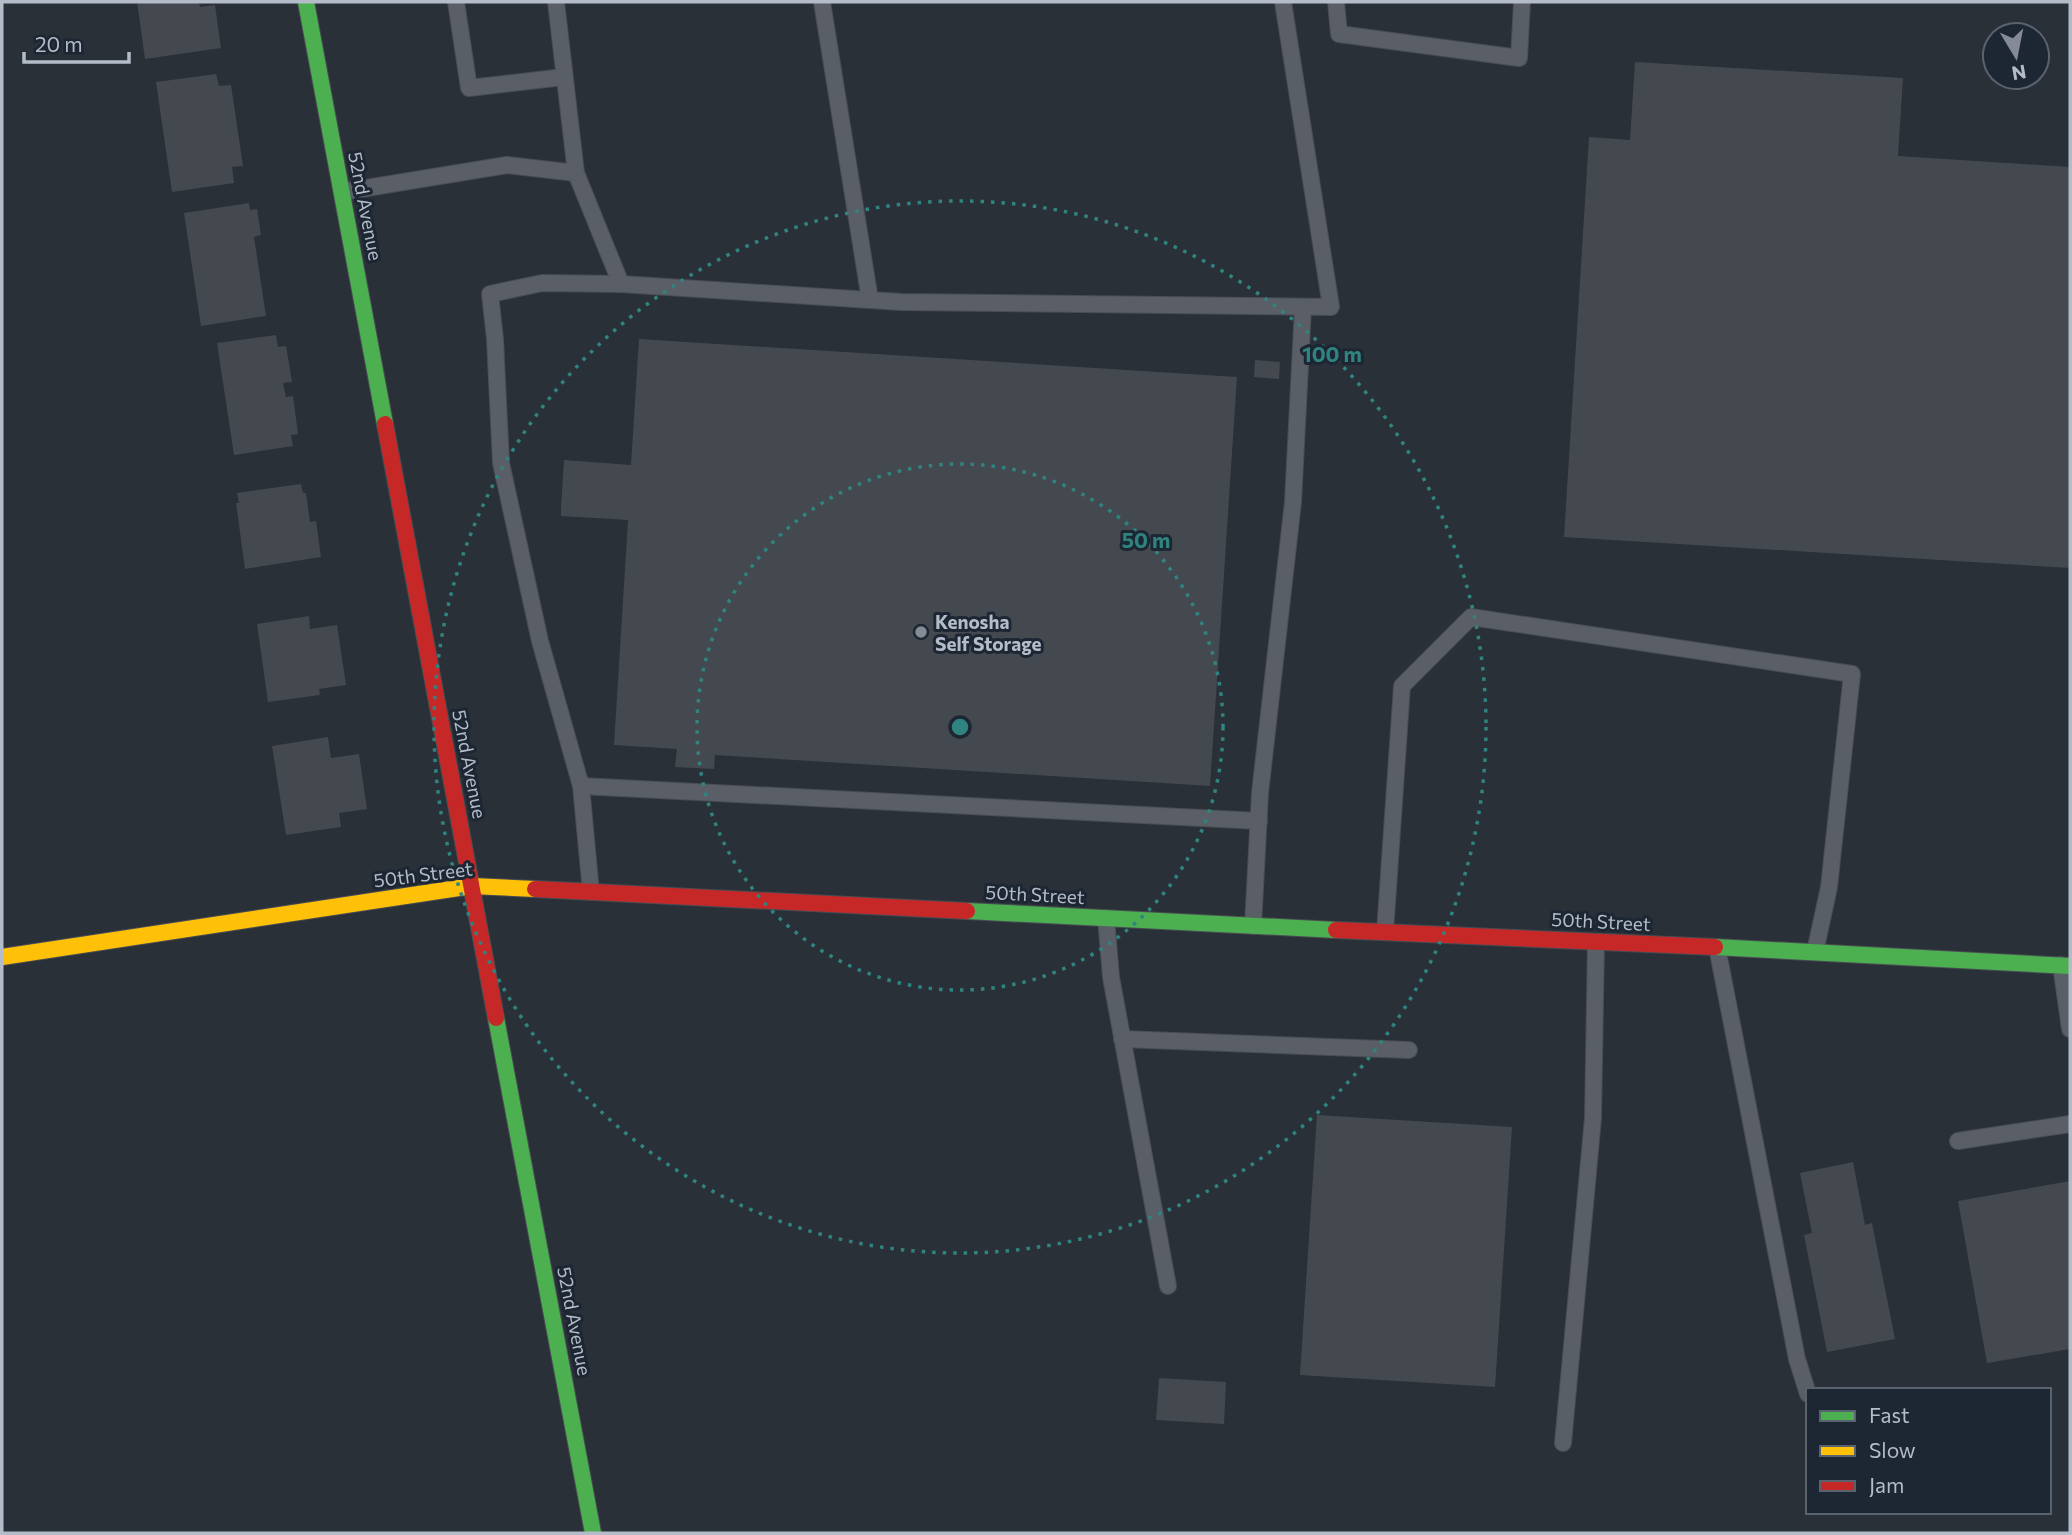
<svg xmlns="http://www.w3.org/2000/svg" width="2072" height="1535" viewBox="0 0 2072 1535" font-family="Commissioner,sans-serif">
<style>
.building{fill:#444950}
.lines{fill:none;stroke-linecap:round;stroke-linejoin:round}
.lane-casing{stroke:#484c53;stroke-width:18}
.fast-casing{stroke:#484c53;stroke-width:18}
.slow-casing{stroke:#484c53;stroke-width:18}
.jam-casing{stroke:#484c53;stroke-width:18}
.lane{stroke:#5a5e66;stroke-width:16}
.fast{stroke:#4caf50;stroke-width:16}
.slow{stroke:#ffc107;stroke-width:16}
.jam{stroke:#c62828;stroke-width:16}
.ring{fill:none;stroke:#308480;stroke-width:3.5;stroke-dasharray:3.5 7}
.poi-dot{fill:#848b96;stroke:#1d2633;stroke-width:2.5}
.labels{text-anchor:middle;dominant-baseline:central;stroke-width:6;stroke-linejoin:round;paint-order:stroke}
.street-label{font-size:19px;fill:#b4bcc9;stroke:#1d2633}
.poi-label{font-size:19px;font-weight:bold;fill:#b4bcc9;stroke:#1d2633;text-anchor:start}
.centre{fill:#308480;stroke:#1d2633;stroke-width:3.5}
.ring-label{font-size:21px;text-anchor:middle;font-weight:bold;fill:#308480;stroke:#1d2633;stroke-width:6;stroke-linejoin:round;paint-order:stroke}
</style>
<rect width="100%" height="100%" fill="#2a3038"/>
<g class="building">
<polygon points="137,2 199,2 200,7 215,5 221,48 145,59"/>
<polygon points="1635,62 1903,78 1898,156 2070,167 2070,568 1564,537 1589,137 1630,140"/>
<polygon points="216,74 219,86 231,85 243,166 232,167 234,183 172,192 156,82"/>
<polygon points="249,203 250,210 257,209 261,235 254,237 266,316 201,326 184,213"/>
<polygon points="276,335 278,347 286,346 292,382 283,383 286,397 293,396 298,434 291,435 293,446 234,455 217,343"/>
<polygon points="639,339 1237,377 1210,786 715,755 714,769 675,767 677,749 614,745 628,520 561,516 561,508 564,460 631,465"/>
<polygon points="1255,360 1280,362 1279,379 1254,377"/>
<polygon points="301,484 303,493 306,493 310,522 316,521 321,557 245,569 236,503 239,503 237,493"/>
<polygon points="309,616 310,629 337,625 346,685 319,689 320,695 268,702 257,624"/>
<polygon points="328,737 331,758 359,754 367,809 339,813 341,827 286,835 272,746"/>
<polygon points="1317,1115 1512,1127 1495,1387 1300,1375"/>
<polygon points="1853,1162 1865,1225 1872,1223 1895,1339 1827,1352 1804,1235 1812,1233 1800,1173"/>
<polygon points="2070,1181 2070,1349 1987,1363 1958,1201"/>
<polygon points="1159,1378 1226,1382 1224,1424 1156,1420"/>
</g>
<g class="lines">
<defs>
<g id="lane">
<polyline points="456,2 469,88 564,77"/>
<polyline points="556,2 576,173 621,284 901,302 1331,307 1283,2"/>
<polyline points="822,2 870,300"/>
<polyline points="1336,2 1339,34 1519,58 1522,2"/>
<polyline points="342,192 507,165 576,173"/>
<polyline points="581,786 1259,821"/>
<polyline points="591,892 581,786 540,641 501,463 495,339 490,294 542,283 621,284"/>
<polyline points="1106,918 1111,977 1168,1286"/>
<polyline points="1253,926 1260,793 1293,502 1303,307"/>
<polyline points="1385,932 1402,686 1471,617 1852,674 1829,887 1815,952"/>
<polyline points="1717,947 1797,1359 1808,1394"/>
<polyline points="2061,965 2070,1029"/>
<polyline points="1122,1039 1409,1050"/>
<polyline points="1958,1141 2070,1124"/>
<polyline points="1563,1443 1593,1118 1596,942"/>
</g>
<g id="fast">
<polyline points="306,2 385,424"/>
<polyline points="967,911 1336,930"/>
<polyline points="1715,947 2070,966"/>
<polyline points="496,1018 593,1533"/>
</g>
<polyline id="slow" points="2,957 472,886 535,889"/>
<g id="jam">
<polyline points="385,424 496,1018"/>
<polyline points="535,889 967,911"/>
<polyline points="1336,930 1715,947"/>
</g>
</defs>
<use href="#lane" class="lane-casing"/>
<use href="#fast" class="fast-casing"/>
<use href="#slow" class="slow-casing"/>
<use href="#jam" class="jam-casing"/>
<use href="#lane" class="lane"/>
<use href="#fast" class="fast"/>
<use href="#slow" class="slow"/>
<use href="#jam" class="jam"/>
</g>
<g class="ring">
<circle cx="960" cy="727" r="263"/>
<circle cx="960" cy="727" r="526"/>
</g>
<circle class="poi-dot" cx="921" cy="632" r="7"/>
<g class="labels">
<g class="street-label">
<text transform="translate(366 206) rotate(79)">52nd Avenue</text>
<text transform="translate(470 764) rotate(79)">52nd Avenue</text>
<text transform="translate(423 874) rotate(-7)">50th Street</text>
<text transform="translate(1035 894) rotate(3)">50th Street</text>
<text transform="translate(1601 921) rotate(3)">50th Street</text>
<text transform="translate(575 1321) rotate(79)">52nd Avenue</text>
</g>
<g class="poi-label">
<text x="935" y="621">Kenosha<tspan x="935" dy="22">Self Storage</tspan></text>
</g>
</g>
<circle cx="960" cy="727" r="10" class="centre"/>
<g class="ring-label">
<text x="1332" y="362">100 m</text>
<text x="1146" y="548">50 m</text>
</g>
<rect width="2072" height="1535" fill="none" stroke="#b4bcc9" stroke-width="7"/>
<rect x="1806" y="1388" width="245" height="126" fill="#1d2633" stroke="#59626f" stroke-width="2"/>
<rect x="1820" y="1411" width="35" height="10" fill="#4caf50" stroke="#59626f" stroke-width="2"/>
<text x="1869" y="1423" font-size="21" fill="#b4bcc9">Fast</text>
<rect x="1820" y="1446" width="35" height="10" fill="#ffc107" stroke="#59626f" stroke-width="2"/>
<text x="1869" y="1458" font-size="21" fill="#b4bcc9">Slow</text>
<rect x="1820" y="1481" width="35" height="10" fill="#c62828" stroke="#59626f" stroke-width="2"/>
<text x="1869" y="1493" font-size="21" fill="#b4bcc9">Jam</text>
<g transform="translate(2016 56) rotate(170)"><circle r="33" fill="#1d2633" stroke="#59626f" stroke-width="2"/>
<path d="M0-5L12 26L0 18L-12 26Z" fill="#848b96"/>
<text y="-10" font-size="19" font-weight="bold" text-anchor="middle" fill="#b4bcc9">N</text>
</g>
<path d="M24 52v10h105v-10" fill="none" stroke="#b4bcc9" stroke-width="3.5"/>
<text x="35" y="52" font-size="21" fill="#b4bcc9" stroke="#1d2633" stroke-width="5" paint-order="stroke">20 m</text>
</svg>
